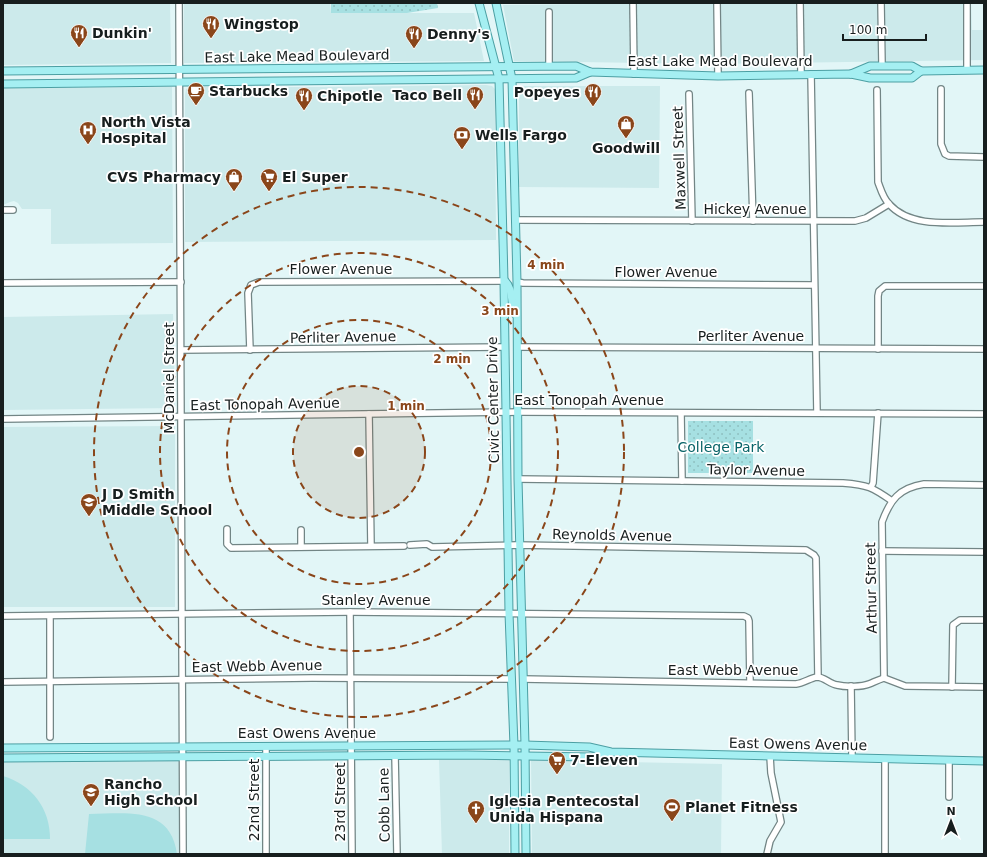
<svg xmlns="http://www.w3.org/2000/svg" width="987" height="857" viewBox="0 0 987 857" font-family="'DejaVu Sans',sans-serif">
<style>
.built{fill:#cceaeb}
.grass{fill:url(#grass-dots)}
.garden{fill:#a6e0e2}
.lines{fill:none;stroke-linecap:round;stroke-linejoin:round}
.minor-casing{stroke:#728585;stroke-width:8}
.major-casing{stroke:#4c9fa3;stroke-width:9}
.minor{stroke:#fff;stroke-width:5.5}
.major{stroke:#a5eff2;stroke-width:7}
.ring{fill:none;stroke:#8a461a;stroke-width:2;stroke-dasharray:7 5}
.labels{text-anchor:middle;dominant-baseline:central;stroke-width:3.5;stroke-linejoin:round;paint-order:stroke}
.poi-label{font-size:14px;font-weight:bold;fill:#171e1e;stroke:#fff;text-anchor:start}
.street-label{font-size:14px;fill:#171e1e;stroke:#fff}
.park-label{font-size:14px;fill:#076367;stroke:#fff}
.centre{fill:#8a461a;stroke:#fff;stroke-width:2}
.ring-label{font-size:12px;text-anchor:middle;font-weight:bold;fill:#8a461a;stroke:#fff;stroke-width:3.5;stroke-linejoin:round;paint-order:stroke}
</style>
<defs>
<pattern id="grass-dots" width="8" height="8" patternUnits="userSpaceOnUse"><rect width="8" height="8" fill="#a6e0e2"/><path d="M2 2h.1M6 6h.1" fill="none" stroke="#8ec0c1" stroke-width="1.8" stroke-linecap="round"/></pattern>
</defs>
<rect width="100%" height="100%" fill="#e2f6f7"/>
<g class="built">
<polygon points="3,3 170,3 171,63 3,65"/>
<polygon points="184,3 330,3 331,13 474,13 484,61 184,63"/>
<polygon points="694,3 971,3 972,30 984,30 984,60 709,64 514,61 503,5"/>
<polygon points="486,85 492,86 495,89 495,101 496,240 185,242 185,95 186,89 190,87 321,87"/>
<polygon points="519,86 660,86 659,188 519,187"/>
<polygon points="172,87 173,243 51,244 51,209 22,209 18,203 14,201 10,202 3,205 3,88"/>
<polygon points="173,314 175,408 3,410 3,317"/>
<polygon points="175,426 175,607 3,607 3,427"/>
<rect x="3" y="760" width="177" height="94"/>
<polygon points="439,760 509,760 509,854 442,854"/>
<polygon points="531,760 722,764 721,854 532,854"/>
</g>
<g class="grass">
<polygon points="331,3 437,3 438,8 407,13 331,13"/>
<rect x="688" y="421" width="65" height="52"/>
</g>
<g class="garden">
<path d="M3,776C32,785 50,808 50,839H3Z"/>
<path d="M89,814C126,814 170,805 177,854H85Z"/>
</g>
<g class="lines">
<defs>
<g id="minor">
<polyline points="179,3 183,854"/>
<polyline points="633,3 634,74"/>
<polyline points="717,3 718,76"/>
<polyline points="800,3 801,74"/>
<polyline points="881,3 882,66"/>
<polyline points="967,3 967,70"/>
<polyline points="549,12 549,66"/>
<polyline points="811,74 817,413"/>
<polyline points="941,89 941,144 945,154 949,156 984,157"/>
<path d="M877,90L878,182C881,190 883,198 889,204C911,229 954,222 984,222"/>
<polyline points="749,93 753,221"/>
<polyline points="689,94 692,221"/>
<polyline points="3,210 13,210"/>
<polyline points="515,220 855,221 866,218 889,204"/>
<polyline points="517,282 523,283 814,285"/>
<polyline points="3,283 181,282"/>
<polyline points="517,347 984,349"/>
<polyline points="878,349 878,296 879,291 885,286 984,286"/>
<polyline points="181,350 505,347"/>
<polyline points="250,350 248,293 251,285 259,282 504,281"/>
<polyline points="681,413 682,481"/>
<polyline points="369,414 371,546"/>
<polyline points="3,419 518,412 984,414"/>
<path d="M518,479L843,483C868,485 872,487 892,501"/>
<polyline points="871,487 873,483 878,413"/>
<polyline points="227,529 227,544 231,548 404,546"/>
<polyline points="301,530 301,547"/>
<polyline points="410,545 427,544 432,547 516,545 806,550 814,555 816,558 818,677"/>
<polyline points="882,551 984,552"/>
<polyline points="350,612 352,854"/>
<polyline points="3,616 350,612 744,616 748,618 749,621 750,683"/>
<polyline points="50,616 50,737"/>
<path d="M884,678L882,522C890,500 899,488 924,484L984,485"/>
<path d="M523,679L796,684C804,683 810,678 817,677C824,677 830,684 837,685C845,687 862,687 869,684C874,682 878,680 884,678L905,686L984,687"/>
<polyline points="3,682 312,678 511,679"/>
<polyline points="851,686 852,758"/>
<polyline points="952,687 953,625 960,620 984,620"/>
<polyline points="266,746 266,854"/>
<polyline points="395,755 397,854"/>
<polyline points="949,797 949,760"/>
<polyline points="767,854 770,841 781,822 771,773 770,756"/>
<polyline points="885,854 885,759"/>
</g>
<g id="major">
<polyline points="479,3 499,79 504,281 509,613 514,746 515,854"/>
<polyline points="496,3 512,79 517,282 518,479 525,745 526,854"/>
<polyline points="3,71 576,66 590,72 718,76 851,74 870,78 912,78 921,71"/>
<polyline points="851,74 870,66 912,66 921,71 984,70"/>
<polyline points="3,84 576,78 590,72"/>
<path d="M505,281C514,290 510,303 515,314"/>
<polyline points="3,748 525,745 589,747 611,752 984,761"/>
<polyline points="3,758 467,755 592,757 609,753"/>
</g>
</defs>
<use href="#minor" class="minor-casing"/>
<use href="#major" class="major-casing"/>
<use href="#minor" class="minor"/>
<use href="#major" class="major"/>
</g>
<circle cx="359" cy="452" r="66" fill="#8a461a" fill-opacity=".12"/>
<g class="ring">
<circle cx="359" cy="452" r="66"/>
<circle cx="359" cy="452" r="132"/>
<circle cx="359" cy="452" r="199"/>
<circle cx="359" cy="452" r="265"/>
</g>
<defs>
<symbol id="restaurant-pin" viewBox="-11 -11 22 30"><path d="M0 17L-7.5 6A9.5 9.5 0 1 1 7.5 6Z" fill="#8a461a" stroke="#fff"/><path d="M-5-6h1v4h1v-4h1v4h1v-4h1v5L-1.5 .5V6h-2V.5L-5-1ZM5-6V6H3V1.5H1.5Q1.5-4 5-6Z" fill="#fff"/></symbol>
<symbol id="cafe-pin" viewBox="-11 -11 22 30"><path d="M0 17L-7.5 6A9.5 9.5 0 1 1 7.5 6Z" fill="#8a461a" stroke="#fff"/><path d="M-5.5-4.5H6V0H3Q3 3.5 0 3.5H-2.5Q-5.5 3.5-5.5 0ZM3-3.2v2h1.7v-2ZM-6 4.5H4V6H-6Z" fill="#fff"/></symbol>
<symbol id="shop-pin" viewBox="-11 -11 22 30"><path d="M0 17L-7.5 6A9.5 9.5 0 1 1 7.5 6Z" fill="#8a461a" stroke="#fff"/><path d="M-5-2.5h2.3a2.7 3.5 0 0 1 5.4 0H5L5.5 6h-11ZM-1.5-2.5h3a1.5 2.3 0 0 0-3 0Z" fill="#fff"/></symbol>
<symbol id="hospital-pin" viewBox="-11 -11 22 30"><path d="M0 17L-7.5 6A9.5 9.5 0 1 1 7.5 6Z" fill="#8a461a" stroke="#fff"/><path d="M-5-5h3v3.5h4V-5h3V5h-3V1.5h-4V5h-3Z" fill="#fff"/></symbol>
<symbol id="bank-pin" viewBox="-11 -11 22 30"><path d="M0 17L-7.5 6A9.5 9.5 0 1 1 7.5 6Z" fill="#8a461a" stroke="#fff"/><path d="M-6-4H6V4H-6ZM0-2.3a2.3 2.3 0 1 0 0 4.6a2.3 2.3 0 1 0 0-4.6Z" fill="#fff"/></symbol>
<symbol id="supermarket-pin" viewBox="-11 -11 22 30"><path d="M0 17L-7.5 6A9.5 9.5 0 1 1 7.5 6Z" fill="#8a461a" stroke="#fff"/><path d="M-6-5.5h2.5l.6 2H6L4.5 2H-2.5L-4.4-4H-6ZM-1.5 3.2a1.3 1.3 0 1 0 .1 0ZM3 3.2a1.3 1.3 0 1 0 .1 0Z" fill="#fff"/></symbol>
<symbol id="school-pin" viewBox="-11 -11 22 30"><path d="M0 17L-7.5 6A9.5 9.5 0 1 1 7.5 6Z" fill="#8a461a" stroke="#fff"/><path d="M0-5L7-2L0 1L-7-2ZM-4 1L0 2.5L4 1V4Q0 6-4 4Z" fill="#fff"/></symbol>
<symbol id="stadium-pin" viewBox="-11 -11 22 30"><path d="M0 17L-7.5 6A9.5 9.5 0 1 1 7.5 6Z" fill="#8a461a" stroke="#fff"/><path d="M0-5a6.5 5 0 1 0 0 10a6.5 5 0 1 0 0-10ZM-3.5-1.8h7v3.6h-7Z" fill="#fff"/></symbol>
<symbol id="church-pin" viewBox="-11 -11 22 30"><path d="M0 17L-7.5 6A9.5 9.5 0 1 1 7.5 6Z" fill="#8a461a" stroke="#fff"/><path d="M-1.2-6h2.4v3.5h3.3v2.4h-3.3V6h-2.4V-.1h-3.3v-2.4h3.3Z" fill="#fff"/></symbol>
</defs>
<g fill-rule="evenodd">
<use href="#restaurant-pin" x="201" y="14" width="20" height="27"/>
<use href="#restaurant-pin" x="69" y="23" width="20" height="27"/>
<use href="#restaurant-pin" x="404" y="24" width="20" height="27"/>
<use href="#cafe-pin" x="186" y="81" width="20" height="27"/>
<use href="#restaurant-pin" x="583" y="82" width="20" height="27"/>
<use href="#restaurant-pin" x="465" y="85" width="20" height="27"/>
<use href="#restaurant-pin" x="294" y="86" width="20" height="27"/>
<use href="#shop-pin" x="616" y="114" width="20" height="27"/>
<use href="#hospital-pin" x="78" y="120" width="20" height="27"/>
<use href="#bank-pin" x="452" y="125" width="20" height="27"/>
<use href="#shop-pin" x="224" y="167" width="20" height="27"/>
<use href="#supermarket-pin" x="259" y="167" width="20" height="27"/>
<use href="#school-pin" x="79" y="492" width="20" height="27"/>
<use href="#supermarket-pin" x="547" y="750" width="20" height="27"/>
<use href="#school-pin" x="81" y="782" width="20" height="27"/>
<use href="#stadium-pin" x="662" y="797" width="20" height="27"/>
<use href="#church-pin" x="466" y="799" width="20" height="27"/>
</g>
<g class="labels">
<g class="poi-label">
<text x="224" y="24">Wingstop</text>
<text x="92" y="33">Dunkin'</text>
<text x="427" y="34">Denny's</text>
<text x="209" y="91">Starbucks</text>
<text x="580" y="92" text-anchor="end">Popeyes</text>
<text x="462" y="95" text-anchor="end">Taco Bell</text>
<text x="317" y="96">Chipotle</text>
<text x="101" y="122">North Vista<tspan x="101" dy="16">Hospital</tspan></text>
<text x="475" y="135">Wells Fargo</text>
<text x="626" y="148" text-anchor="middle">Goodwill</text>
<text x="221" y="177" text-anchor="end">CVS Pharmacy</text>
<text x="282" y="177">El Super</text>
<text x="102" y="494">J D Smith<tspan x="102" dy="16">Middle School</tspan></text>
<text x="570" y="760">7-Eleven</text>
<text x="104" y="784">Rancho<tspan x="104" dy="16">High School</tspan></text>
<text x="489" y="801">Iglesia Pentecostal<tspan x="489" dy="16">Unida Hispana</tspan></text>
<text x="685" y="807">Planet Fitness</text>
</g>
<g class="street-label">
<text transform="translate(297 56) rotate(-1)">East Lake Mead Boulevard</text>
<text x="720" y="61">East Lake Mead Boulevard</text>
<text transform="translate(679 158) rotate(-92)">Maxwell Street</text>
<text x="755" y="209">Hickey Avenue</text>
<text x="341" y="269">Flower Avenue</text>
<text x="666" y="272">Flower Avenue</text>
<text x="751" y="336">Perliter Avenue</text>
<text transform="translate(343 337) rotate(-1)">Perliter Avenue</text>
<text transform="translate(169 378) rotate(-90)">McDaniel Street</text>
<text transform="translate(493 400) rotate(-91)">Civic Center Drive</text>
<text x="589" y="400">East Tonopah Avenue</text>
<text transform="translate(265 404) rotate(-1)">East Tonopah Avenue</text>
<text transform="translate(756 470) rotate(1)">Taylor Avenue</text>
<text transform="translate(612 535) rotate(1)">Reynolds Avenue</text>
<text transform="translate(871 588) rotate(-91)">Arthur Street</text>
<text x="376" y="600">Stanley Avenue</text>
<text transform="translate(257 666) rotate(-1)">East Webb Avenue</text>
<text x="733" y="670">East Webb Avenue</text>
<text x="307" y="733">East Owens Avenue</text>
<text transform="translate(798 744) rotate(1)">East Owens Avenue</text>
<text transform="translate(254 800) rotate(-90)">22nd Street</text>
<text transform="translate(340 802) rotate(-90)">23rd Street</text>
<text transform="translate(384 805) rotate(-91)">Cobb Lane</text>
</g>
<g class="park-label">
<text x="721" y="447">College Park</text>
</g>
</g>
<circle cx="359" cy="452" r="6" class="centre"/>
<g class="ring-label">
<text x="546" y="269">4 min</text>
<text x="500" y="315">3 min</text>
<text x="452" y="363">2 min</text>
<text x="406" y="410">1 min</text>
</g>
<rect width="987" height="857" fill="none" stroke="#171e1e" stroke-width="8"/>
<g transform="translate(951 821)" stroke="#ffffff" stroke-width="3" paint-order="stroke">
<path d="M0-3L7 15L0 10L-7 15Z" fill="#171e1e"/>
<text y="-6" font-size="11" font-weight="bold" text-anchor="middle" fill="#171e1e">N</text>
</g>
<path d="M843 34v6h83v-6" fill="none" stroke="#171e1e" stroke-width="2"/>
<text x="849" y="34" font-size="12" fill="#171e1e" stroke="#ffffff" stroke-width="3" paint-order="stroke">100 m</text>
</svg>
